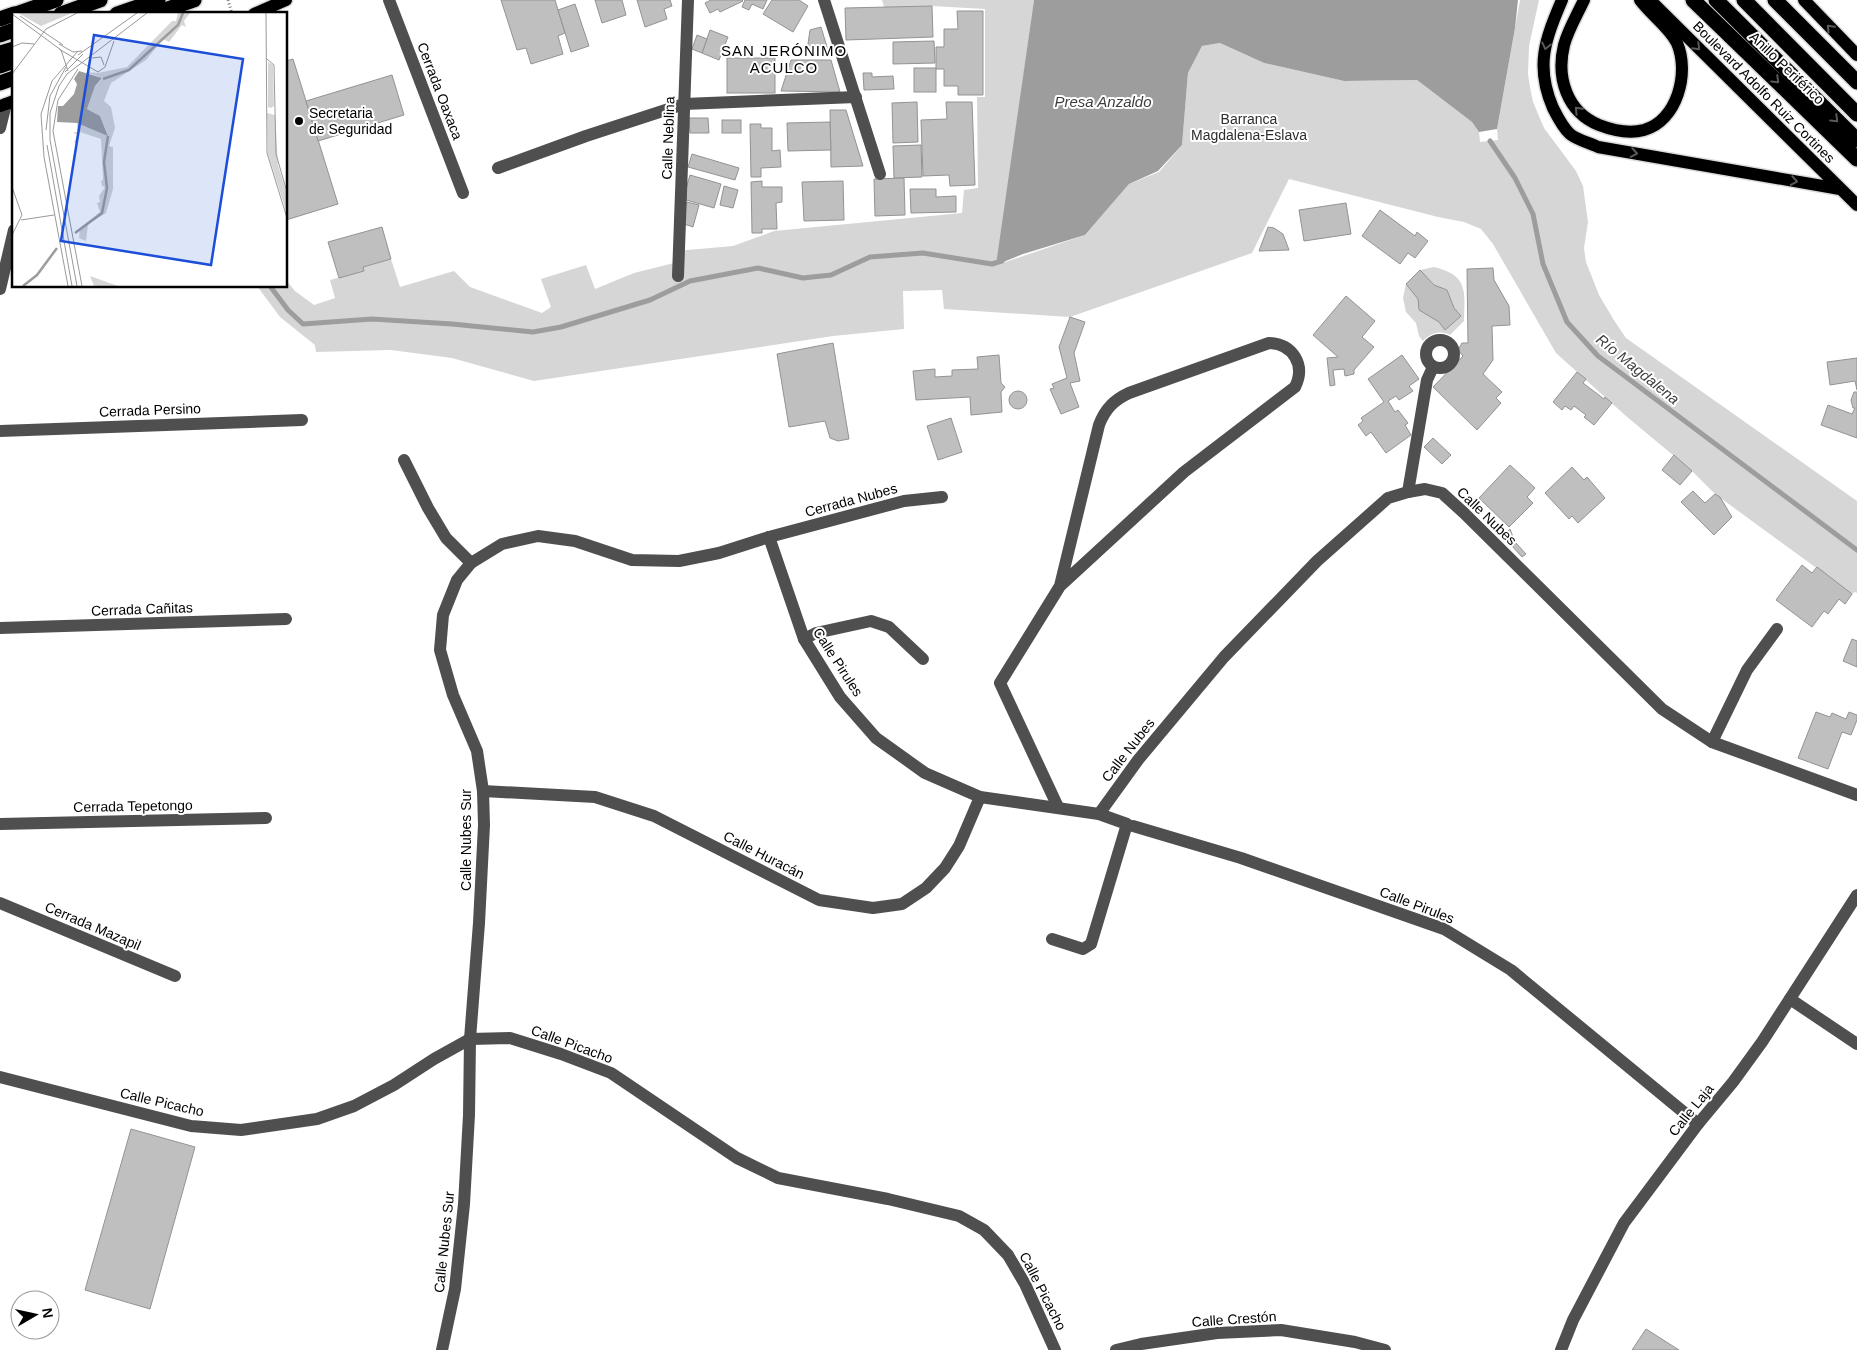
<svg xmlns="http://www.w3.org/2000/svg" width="1857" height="1350" viewBox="0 0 1857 1350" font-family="Helvetica,sans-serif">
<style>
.green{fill:#d6d6d6}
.water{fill:#9d9d9d}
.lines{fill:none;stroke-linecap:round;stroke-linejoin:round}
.stream{stroke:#9d9d9d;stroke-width:5}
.building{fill:#bfbfbf;stroke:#939393}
.major-casing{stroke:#dbdbdb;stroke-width:15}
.highway-casing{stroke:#dbdbdb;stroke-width:18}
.path{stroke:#717171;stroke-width:3;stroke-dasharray:1 2.5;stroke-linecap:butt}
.minor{stroke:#4f4f4f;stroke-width:12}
.major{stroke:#000;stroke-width:12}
.highway{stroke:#000;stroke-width:15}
.oneway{stroke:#595959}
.poi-dot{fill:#000;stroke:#fff;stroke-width:2}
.labels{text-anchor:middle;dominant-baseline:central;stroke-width:4;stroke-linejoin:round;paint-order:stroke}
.street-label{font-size:14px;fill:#000;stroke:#fff}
.poi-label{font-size:14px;fill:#000;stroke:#fff;text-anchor:start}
.park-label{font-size:14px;fill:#2d2d2d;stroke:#fff}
.neighbourhood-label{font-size:15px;letter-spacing:1px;fill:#000;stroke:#fff}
.water-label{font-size:15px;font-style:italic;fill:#3e3e3e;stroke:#fff}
.inset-river{fill:none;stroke:#9d9d9d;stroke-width:2.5}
.inset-road{fill:none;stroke:#999;stroke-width:1}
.view{fill:#1d4ed8;fill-opacity:0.15;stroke:#1d4ed8;stroke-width:2.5}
.inset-edge{fill:none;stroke:#000;stroke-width:2.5}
</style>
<rect width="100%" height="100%" fill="#fff"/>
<g class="green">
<polygon points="882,0 1034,0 997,265 1085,235 1129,184 1159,172 1182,145 1188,73 1202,46 1220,43 1264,63 1344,81 1417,80 1472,122 1479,132 1480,142 1498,140 1497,129 1520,0 1539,0 1529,46 1528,74 1530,87 1533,102 1544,128 1576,171 1583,186 1588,222 1584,248 1586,262 1599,295 1615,322 1626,338 1857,501 1857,593 1855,592 1852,594 1715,494 1692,471 1626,416 1556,353 1493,244 1481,229 1464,222 1438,217 1289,179 1252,253 1070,317 944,309 942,290 903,291 904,329 833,336 534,381 452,358 391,350 316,352 315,345 280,317 257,286 286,286 286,280 295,291 314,305 335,298 330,280 364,271 363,267 391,259 400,287 454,271 470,287 542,313 551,307 541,279 586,265 595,289 634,273 674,263 676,251 733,246 774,231 962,213 964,190 978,188 977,97 985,97 985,9 932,6 884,7"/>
<path d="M1434,267C1468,275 1465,291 1464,321L1450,335C1439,330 1431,333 1423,341L1419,336L1416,323L1406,312L1403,298L1406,284L1420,270Z"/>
</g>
<polygon class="water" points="1034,0 1518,0 1515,28 1497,129 1479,132 1472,122 1417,80 1344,81 1264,63 1220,43 1202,46 1188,73 1182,145 1158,171 1129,184 1085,235 1023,254 996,265"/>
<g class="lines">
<g class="stream">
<polyline points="1490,141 1515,178 1533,214 1543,264 1567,322 1598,356 1857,550"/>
<polyline points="270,286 288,310 303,324 372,319 452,324 533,332 561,327 650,300 690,281 758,268 803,278 831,275 870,257 923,253 992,264 1002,261"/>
</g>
</g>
<g class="building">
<polygon points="501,0 555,0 565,33 558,36 563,54 531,64 526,48 517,50"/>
<polygon points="595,0 622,0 626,15 602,23"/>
<polygon points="637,0 670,0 672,6 664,9 667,19 645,27"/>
<polygon points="711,0 742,0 743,1 720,12 718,9 710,13 705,3"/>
<polygon points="745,0 767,0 763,9 752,4 749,10 742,7"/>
<polygon points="772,0 799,0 808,6 793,32 763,14"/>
<polygon points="575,4 589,46 571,52 558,10"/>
<polygon points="932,6 933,37 846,40 845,8"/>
<polygon points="957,11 983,11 983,95 958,95 958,86 944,86 944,69 936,69 936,47 944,47 944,29 958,29"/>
<polygon points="821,27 830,57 807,51 810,30"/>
<polygon points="710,30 728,37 719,60 702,53"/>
<polygon points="697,35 707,39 702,53 692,49"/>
<polygon points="934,41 935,63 893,64 893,42"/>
<rect x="727" y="58" width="48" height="35"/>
<polygon points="293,59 338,204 286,220 286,61"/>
<polygon points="791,60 831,60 840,92 781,91"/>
<rect x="914" y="68" width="22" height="24"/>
<polygon points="863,73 872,73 872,77 893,76 894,89 864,90"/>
<polygon points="392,75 404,115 318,141 306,101"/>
<polygon points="917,102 918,142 893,143 892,103"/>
<polygon points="946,102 972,102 975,185 950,186 949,175 923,176 921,120 947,119"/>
<polygon points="830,110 846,110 863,166 831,167"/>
<polygon points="689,118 708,118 709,133 690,133"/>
<rect x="722" y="120" width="19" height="13"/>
<polygon points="830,122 831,150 788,151 787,123"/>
<polygon points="750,124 761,124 761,128 772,128 772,151 780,150 781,167 761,168 761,177 751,177"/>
<polygon points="921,145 922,177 894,178 893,146"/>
<polygon points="692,154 739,168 735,180 688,167"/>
<polygon points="690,175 721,184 714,208 683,199"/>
<polygon points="904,178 905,215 875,216 874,179"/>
<polygon points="762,181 762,187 782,187 782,202 776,203 777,229 762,229 762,233 752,233 751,182"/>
<polygon points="843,181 844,220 804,221 802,182"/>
<polygon points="724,186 738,190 733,208 720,205"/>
<polygon points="910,189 936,189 936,197 956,196 956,212 911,213"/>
<polygon points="687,202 699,205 693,227 681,223"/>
<polygon points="1346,203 1351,234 1304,241 1299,210"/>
<polygon points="1380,210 1415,236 1417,232 1428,241 1415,258 1408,253 1400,264 1362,236"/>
<polygon points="382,227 391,259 363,267 364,271 339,278 328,242"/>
<polygon points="1268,227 1274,228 1283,234 1289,250 1259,251"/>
<polygon points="1493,268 1494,280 1509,306 1510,325 1492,326 1493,360 1483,374 1502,392 1496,398 1501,403 1477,430 1433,387 1463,356 1458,350 1462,343 1468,343 1467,269"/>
<polygon points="1420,270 1434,285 1447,290 1454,308 1461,316 1445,330 1439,322 1419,310 1418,299 1406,284"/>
<polygon points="1346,296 1375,321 1362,337 1374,347 1354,370 1354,374 1345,376 1344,369 1333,370 1335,385 1330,386 1327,358 1338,357 1313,335"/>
<polygon points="1070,317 1085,322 1074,353 1080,381 1070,383 1079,407 1061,414 1050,389 1054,388 1052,384 1067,378 1059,347"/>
<polygon points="833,343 849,439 838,441 830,438 825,421 789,427 777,354"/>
<polygon points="999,355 1001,383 1005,387 1001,392 1002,412 971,415 970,397 916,400 913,371 935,369 935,377 952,376 952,370 978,369 977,357"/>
<polygon points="1402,355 1419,379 1409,386 1413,391 1399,400 1396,396 1388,401 1395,412 1398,410 1408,423 1405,425 1411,435 1386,453 1371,432 1366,436 1358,425 1363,421 1361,418 1384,402 1368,379"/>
<polygon points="1857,358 1857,390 1855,381 1830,385 1827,362"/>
<polygon points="1577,372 1586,379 1583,383 1604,399 1605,397 1612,403 1594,425 1584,417 1586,415 1574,406 1571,410 1565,406 1562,410 1553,402"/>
<circle cx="1018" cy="400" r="9"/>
<polygon points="1854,392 1857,392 1857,438 1821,425 1828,405 1852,414 1855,408 1853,408 1851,400"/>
<polygon points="951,418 962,452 938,460 927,426"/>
<polygon points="1433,438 1451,455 1442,464 1424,447"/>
<polygon points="1674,455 1692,471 1680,485 1662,470"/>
<polygon points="1510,465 1535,488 1527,497 1533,503 1509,527 1479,498"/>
<polygon points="1572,467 1584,480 1587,477 1605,498 1578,523 1572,516 1569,519 1545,493"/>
<polygon points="1693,491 1705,503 1715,494 1720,497 1732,517 1714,535 1681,502"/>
<polygon points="1510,529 1515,542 1526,554 1522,557 1503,536"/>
<polygon points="1802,565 1812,573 1817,567 1852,594 1845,604 1839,599 1828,614 1824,611 1812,627 1776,600"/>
<polygon points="1852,639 1857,641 1857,667 1843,661"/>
<polygon points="1816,712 1830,717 1832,713 1846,719 1849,712 1857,715 1857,720 1851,735 1842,732 1828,769 1798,758"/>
<polygon points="131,1129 195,1147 150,1309 85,1290"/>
<polygon points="1646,1329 1679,1350 1632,1350"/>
</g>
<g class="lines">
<defs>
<g id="major">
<path d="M1562,0C1545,40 1535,66 1553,108C1557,116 1563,128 1570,134C1577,140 1590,143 1598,147L1840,189"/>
<path d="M1584,0C1577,15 1568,30 1564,45C1556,78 1567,112 1599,125C1612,130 1629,134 1644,130C1677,121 1690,73 1677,43C1669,27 1651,15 1640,0"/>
<polyline points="1650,0 1857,205"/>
<polyline points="1804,0 1857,55"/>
<polyline points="254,14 286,0"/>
<polyline points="0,106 14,101"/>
</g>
<g id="highway">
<polyline points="1693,0 1857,159"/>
<polyline points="1716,0 1857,140"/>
<polyline points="1744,0 1857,114"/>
<polyline points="1775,0 1857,82"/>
<polyline points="16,14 56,0"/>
<polyline points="61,14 100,0"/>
<polyline points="117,14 158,0"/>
<polyline points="153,14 194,0"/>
<polyline points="0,19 14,14"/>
<polyline points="0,35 14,30"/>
<polyline points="0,53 14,49"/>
<polyline points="0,66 14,61"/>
<polyline points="0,83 14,78"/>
</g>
</defs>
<use href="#major" class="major-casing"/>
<use href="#highway" class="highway-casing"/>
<polyline class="path" points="228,0 232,14"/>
<g class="minor">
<polyline points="389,0 463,193"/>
<polyline points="824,0 880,174"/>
<polyline points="0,128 6,104"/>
<polyline points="498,168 586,136 684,104 856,97"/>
<polyline points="678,276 688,0"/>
<polyline points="0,289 14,230"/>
<circle cx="1440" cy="354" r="14"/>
<polyline points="0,431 302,420"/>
<polyline points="404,460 428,508 446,538 471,563"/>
<polyline points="1408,492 1427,380 1433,367"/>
<polyline points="769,537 804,639 840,697 876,738 925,773 980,797 1099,814 1127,824 1091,944 1083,949 1052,939"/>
<polyline points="0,628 286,619"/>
<polyline points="804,639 816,633 871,621 889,627 923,659"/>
<polyline points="1712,742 1747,670 1777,629"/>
<polyline points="483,791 595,797 654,816 819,900 873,908 902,904 926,888 945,868 959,846 980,797"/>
<path d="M1058,807L1000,683L1060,586L1184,472L1295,387C1306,365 1293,344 1269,343L1129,393C1114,400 1105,409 1099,425L1060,586"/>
<polyline points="1099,814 1138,760 1224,657 1317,561 1388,498 1408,492 1425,489 1442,493 1464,513 1662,709 1712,742 1857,795"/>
<polyline points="0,824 266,818"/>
<polyline points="1133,826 1241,858 1444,929 1511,970 1698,1124"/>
<polyline points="0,903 175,976"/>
<polyline points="1790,999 1857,1044"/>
<polyline points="0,1077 191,1126 241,1130 317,1119 354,1106 394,1085 434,1059 470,1039 510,1038 561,1054 611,1073 737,1158 778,1178 888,1199 959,1216 984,1230 1008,1255 1025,1284 1055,1350"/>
<polyline points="442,1350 455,1289 464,1204 469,1115 470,1039 479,923 484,825 483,791 477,751 453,695 440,650 443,615 457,580 471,563 502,544 538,536 575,541 632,560 679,561 719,553 769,537 904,501 942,497"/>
<polyline points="1116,1350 1141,1344 1217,1333 1281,1330 1355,1342 1385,1350"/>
<polyline points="1561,1350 1573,1320 1624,1223 1698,1124 1733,1082 1762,1042 1857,895"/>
</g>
<use href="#major" class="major"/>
<use href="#highway" class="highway"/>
</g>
<defs><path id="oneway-chevron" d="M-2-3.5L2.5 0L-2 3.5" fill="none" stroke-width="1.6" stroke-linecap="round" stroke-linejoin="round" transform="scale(1.25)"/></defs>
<g class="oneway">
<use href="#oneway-chevron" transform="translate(1830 28) rotate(-133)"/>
<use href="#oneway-chevron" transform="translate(1546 46) rotate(102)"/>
<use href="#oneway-chevron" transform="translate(1697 47) rotate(45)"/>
<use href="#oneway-chevron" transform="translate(1776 80) rotate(44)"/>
<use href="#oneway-chevron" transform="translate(1578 110) rotate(-134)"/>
<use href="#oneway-chevron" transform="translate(1835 119) rotate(44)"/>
<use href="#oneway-chevron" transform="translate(1634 153) rotate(10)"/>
<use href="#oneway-chevron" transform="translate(1794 181) rotate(10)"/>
</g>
<circle class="poi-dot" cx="299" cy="121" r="5"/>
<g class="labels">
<g class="street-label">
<text transform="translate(1787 68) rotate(44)">Anillo Periférico</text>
<text transform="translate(440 91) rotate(69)">Cerrada Oaxaca</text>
<text transform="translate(1764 92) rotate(45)">Boulevard Adolfo Ruiz Cortines</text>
<text transform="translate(668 138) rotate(-88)">Calle Neblina</text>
<text transform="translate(150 410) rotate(-2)">Cerrada Persino</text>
<text transform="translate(851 500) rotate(-15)">Cerrada Nubes</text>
<text transform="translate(1487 516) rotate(44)">Calle Nubes</text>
<text transform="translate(142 609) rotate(-2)">Cerrada Cañitas</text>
<text transform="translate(838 662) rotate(57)">Calle Pirules</text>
<text transform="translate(1128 750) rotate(-52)">Calle Nubes</text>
<text transform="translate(133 806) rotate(-1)">Cerrada Tepetongo</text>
<text transform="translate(466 840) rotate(-90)">Calle Nubes Sur</text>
<text transform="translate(764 855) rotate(27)">Calle Huracán</text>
<text transform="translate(1417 905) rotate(21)">Calle Pirules</text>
<text transform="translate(93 926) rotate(23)">Cerrada Mazapil</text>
<text transform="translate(572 1044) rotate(20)">Calle Picacho</text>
<text transform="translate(162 1102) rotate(13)">Calle Picacho</text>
<text transform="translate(1691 1110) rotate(-51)">Calle Laja</text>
<text transform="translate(444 1242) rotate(-84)">Calle Nubes Sur</text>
<text transform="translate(1043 1291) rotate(63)">Calle Picacho</text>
<text transform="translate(1234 1319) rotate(-4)">Calle Crestón</text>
</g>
<g class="poi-label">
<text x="309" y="113">Secretaria<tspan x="309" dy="16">de Seguridad</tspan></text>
</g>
<g class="park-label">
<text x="1249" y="119">Barranca<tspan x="1249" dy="16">Magdalena-Eslava</tspan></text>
</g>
<g class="neighbourhood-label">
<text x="784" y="50">SAN JERÓNIMO<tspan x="784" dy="17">ACULCO</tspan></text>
</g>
<g class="water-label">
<text x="1103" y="101">Presa Anzaldo</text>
<text transform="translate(1638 369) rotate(39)">Río Magdalena</text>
</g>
</g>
<g transform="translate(12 12)">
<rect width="275" height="275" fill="#fff"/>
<path d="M6,1H60L29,14ZM166,1H178L172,9L174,15L170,13L157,30L151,27L134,48L99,71L92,89L99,95L103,116L97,134L101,135V177L94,201L76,212L74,229L67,226L68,216L88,200L85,191L88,190L87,184L93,175L90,174L89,169L91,168L89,127L68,120L65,131H62L65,123L61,120H65V111L96,123L88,104L75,97L83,74L91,66L73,60L86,61L115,55L160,9H164ZM256,50L261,53L262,94L259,96L256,95ZM255,101L263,103L266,153L275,182V202L256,142ZM78,264L106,274H82Z" fill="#d6d6d6"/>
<path d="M67,59L90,66L83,74L75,97L88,104L96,124L65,111L45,110L46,94H51L62,82L65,72L62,67Z" fill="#9d9d9d"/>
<path class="inset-river" d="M91,67L117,58L166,13L171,1M63,221L90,201L95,176L92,150L96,124M11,274L25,263L45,236"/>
<path class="inset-road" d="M254,1L255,141L275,206M0,2L49,38L56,59M8,4L51,33M47,32L61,40L70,39M0,35L10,31L22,32M47,37L86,60L93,55L102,29M66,43L125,1M80,46L89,45L92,53M255,47L262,53L264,142L275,180M66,57L46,88L41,119L70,274M53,60L71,42M0,62L34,17L65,1M34,118L38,84L54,55M35,133L60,274M0,175L10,203L0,223M9,208L42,203M56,274L32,145L29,102L40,69L66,39M65,274L38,128V101L47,74L55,62L135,1"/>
<path class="view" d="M82,23L231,47L199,253L49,229Z"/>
<rect width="275" height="275" class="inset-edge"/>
</g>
<g transform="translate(35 1315) rotate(81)"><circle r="24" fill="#ffffff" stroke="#999999"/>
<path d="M0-4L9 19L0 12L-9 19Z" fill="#000000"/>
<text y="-8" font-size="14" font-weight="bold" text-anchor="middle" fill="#000000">N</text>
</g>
</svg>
